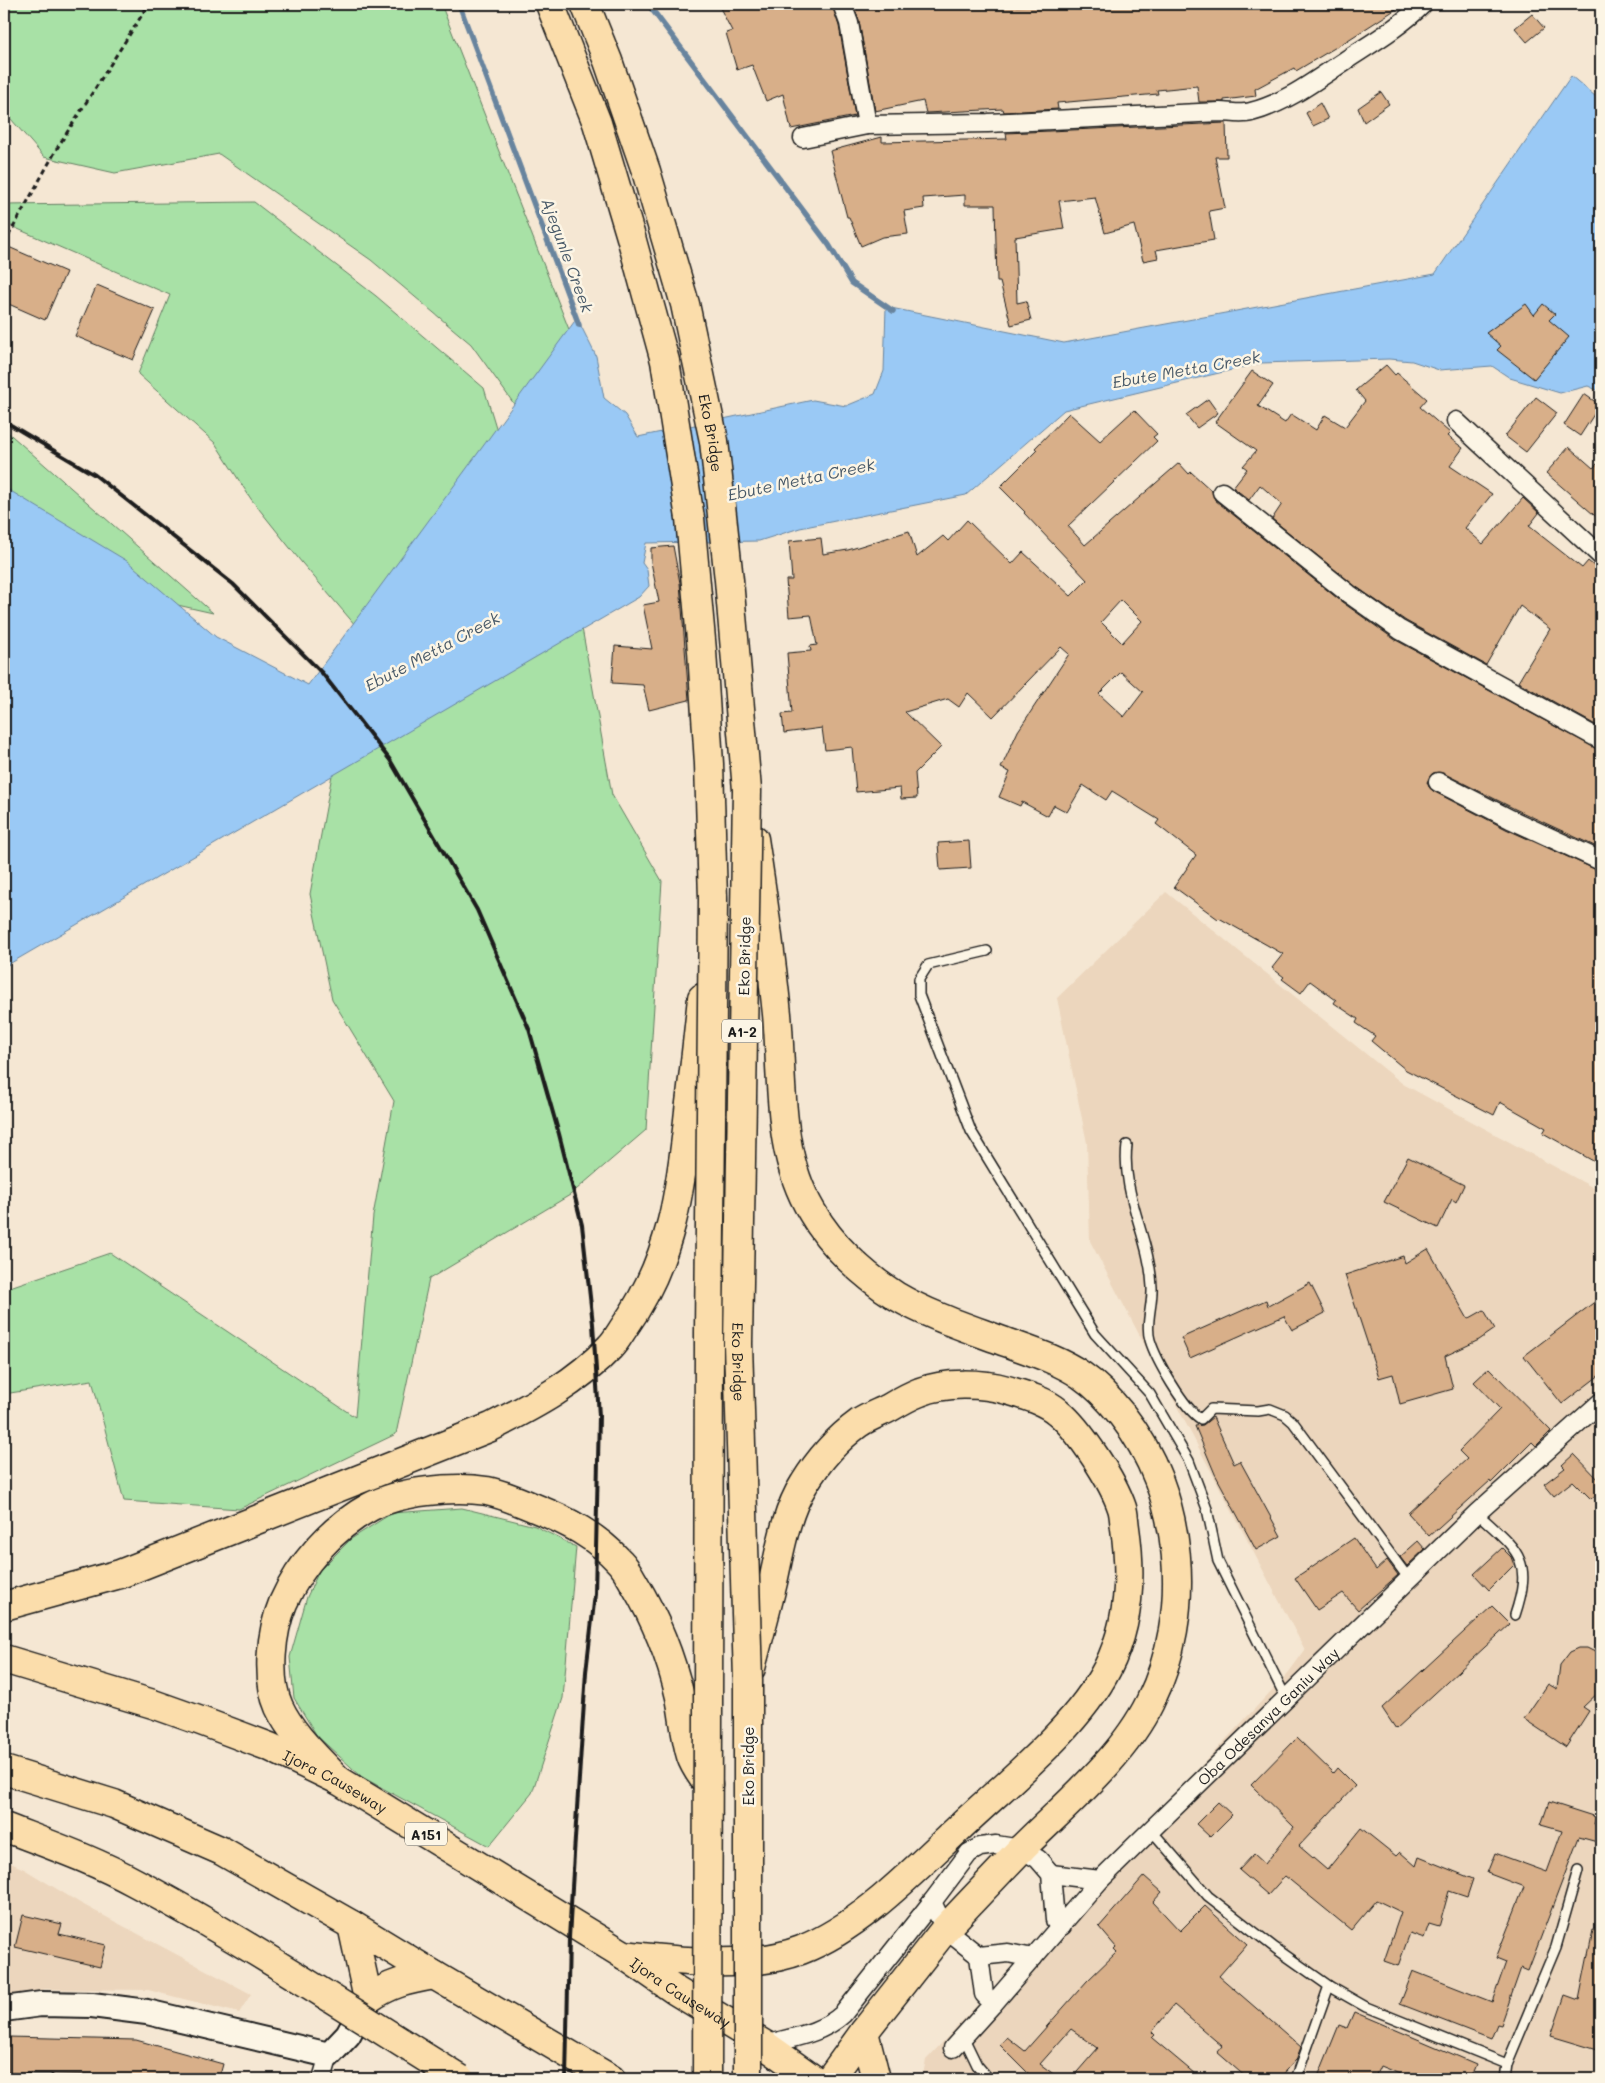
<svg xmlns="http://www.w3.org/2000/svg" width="1605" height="2083" viewBox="0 0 1605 2083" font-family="Mali,sans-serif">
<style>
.built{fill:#ecd6bd}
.green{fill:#a8e1a6;stroke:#627e61}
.water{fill:#9ac9f5;stroke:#68849e}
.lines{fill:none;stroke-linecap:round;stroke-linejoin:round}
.stream{stroke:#68849e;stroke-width:5.5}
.building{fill:#d8af89;stroke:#1c1c1c;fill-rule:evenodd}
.lane-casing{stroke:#1c1c1c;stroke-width:12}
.street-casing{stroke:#1c1c1c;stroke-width:21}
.secondary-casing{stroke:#1c1c1c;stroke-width:28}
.primary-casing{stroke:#1c1c1c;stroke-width:31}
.highway-casing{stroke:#1c1c1c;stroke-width:31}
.path{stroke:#1c1c1c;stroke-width:3;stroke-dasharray:5 4;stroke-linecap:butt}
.lane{stroke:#fcf5e5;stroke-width:9}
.street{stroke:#fcf5e5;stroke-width:18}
.secondary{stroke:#fcf5e5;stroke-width:24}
.primary{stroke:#fbddab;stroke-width:28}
.highway{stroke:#fbddab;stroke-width:28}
.rail{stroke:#1c1c1c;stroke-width:4}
.highway-bridge-casing{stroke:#1c1c1c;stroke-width:31;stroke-linecap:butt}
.highway-bridge{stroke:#fbddab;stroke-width:28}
.labels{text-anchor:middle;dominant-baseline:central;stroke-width:5;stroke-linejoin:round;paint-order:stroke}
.shield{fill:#fcf5e5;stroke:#5f5d58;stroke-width:1}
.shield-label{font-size:14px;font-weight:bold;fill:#1c1c1c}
.street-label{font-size:15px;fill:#1c1c1c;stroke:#fcf5e5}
.water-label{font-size:16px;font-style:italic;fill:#485968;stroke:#fcf5e5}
</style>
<rect width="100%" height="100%" fill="#f5e7d3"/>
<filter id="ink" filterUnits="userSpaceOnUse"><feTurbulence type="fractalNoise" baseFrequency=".02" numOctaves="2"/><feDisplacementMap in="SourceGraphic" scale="10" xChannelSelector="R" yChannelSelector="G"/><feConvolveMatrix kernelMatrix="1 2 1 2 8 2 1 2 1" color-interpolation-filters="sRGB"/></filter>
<g filter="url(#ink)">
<g class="built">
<polygon points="1166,892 1403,1084 1601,1192 1601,2079 922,2079 926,2060 1289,1672 1305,1650 1090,1241 1087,1143 1057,998"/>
<polygon points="4,1860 24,1869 80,1903 251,1994 239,2013 148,1990 45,1989 4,2002"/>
</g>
<g class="green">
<polygon points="4,4 441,4 570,332 527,422 471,344 371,260 219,154 115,173 44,157 4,111"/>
<polygon points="254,202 376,296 484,388 498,434 362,633 302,563 251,499 215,443 138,374 170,295 4,223 4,205"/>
<polygon points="4,429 213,613 4,566"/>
<polygon points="582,628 612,795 662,881 646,1130 570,1195 429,1279 396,1434 239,1509 124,1501 92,1380 4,1394 4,1289 110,1253 355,1417 373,1216 394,1101 332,999 310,894 335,759"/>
<polygon points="462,1508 535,1526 576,1547 563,1698 532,1793 489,1846 362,1777 317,1736 294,1698 290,1657 307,1597 319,1571 351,1539 392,1513"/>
</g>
<polygon class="water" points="1571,76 1601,101 1601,392 1588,386 1560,393 1510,378 1492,366 1439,370 1412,361 1389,359 1261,363 1064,410 966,495 800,528 759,541 646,543 642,563 647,570 649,586 639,597 4,967 4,487 127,561 216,637 308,685 577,318 596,356 604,398 625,415 638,437 813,400 846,406 875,394 884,371 886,307 1064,343 1435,274"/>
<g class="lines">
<g class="stream">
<polyline points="459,4 579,325"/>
<polyline points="648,4 829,245 852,283 893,311"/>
</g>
</g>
<g class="building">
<polygon points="718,4 832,4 839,26 855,116 791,129 783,94 766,101 752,65 737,70 726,33 732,31"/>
<polygon points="853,4 995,4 995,7 1056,4 1404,4 1348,40 1296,71 1294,68 1255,89 1256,96 1224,100 1224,102 1199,102 1197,86 1157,90 1158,94 1057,103 1058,109 1004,112 1003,109 926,113 923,101 875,111 859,21"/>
<polygon points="1532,14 1544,28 1527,42 1515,28"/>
<polygon points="1381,92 1389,104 1364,122 1358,108"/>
<polygon points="1320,103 1328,119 1313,126 1306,113"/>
<polygon points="1226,123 1227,157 1215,157 1225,208 1209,211 1214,240 1156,250 1158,258 1143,261 1134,225 1105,233 1095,197 1059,201 1064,229 1015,237 1017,303 1026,301 1031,320 1011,325 1000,282 997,282 995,205 965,205 965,195 923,198 924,208 904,211 908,234 882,237 861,246 849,217 847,217 830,151 882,137 882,142 1007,139 1006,133"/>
<polygon points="4,245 66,272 45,320 4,302"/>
<polygon points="97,285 155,310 133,360 75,336"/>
<polygon points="1526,304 1534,315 1543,304 1555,314 1549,320 1569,337 1534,379 1497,350 1501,346 1486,333"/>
<polygon points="1386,365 1395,375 1397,373 1427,399 1420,407 1450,433 1447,436 1463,448 1450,466 1492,494 1465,528 1483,544 1523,498 1539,513 1529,526 1582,568 1588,561 1601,572 1601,728 1518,682 1550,629 1520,606 1486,665 1406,621 1355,586 1272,519 1282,504 1260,485 1249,500 1233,487 1247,469 1243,466 1256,451 1215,422 1252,371 1273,385 1258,406 1285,423 1291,414 1316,430 1325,415 1345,427 1365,401 1356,390"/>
<polygon points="1584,394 1600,405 1580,436 1564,425"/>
<polygon points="1536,397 1557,413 1526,452 1505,436"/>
<polygon points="1208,399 1218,413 1197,428 1186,415"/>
<path d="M1134,410L1157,434L1153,437L1157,441L1068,526L1085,545L1179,463L1189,474L1191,472L1212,491L1215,500L1342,602L1394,639L1601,751V849L1515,809L1443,773H1433L1427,782L1429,787L1433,791L1506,829L1601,872V1151L1595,1162L1543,1133L1546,1128L1500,1102L1494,1115L1406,1070L1371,1041L1375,1036L1356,1023L1358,1019L1334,1003L1336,1000L1310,981L1301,993L1282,979L1284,977L1272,968L1283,954L1219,918L1218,919L1174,887L1196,855L1156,824L1159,820L1112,791L1106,800L1083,785L1067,812L1054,805L1048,816L1022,802L1020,806L999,797L1010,772L1001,768L1018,731L1069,654L1061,647L993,717L968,693L959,707L948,699L905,712L941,747L915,773L917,798L901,799L900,788L856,792L852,747L825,750L822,728L784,733L782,714L792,713L787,653L811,651L810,646L817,645L811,615L789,617L786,580H792L789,541L821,538L823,554L848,550L909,531L917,557L943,536L948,541L967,520L1012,564L1023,552L1071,596L1087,580L1024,513L1025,512L1000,487L1037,450L1035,448L1069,413L1100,441ZM1121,600L1142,621L1122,643L1101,622ZM1121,672L1143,692L1124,717L1099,694Z"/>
<polygon points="1569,447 1593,468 1601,460 1601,521 1546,473"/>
<polygon points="673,546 680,583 689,700 649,710 643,685 612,683 615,646 652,649 643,605 659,602 651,562 651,548"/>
<polygon points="969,841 971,868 940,870 938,843"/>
<polygon points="1408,1157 1464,1185 1456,1202 1452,1199 1438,1228 1384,1202"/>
<polygon points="1428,1249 1468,1319 1484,1310 1495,1329 1479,1340 1445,1356 1453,1389 1400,1404 1393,1374 1379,1378 1345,1275 1403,1256 1405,1263"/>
<polygon points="1310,1283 1325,1313 1292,1330 1284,1316 1190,1358 1181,1338 1266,1300 1268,1306"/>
<polygon points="1601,1297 1601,1374 1562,1404 1524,1356"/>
<polygon points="1489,1368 1551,1431 1536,1446 1532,1442 1491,1483 1490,1481 1429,1536 1408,1513 1467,1459 1459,1451 1500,1409 1474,1382"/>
<polygon points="1213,1417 1234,1464 1240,1461 1281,1536 1256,1550 1215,1474 1195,1426 1203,1425"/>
<polygon points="1574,1454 1601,1482 1601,1490 1591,1499 1573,1481 1554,1496 1544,1484 1565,1468 1562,1465"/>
<polygon points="1354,1538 1376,1570 1387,1560 1398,1575 1358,1610 1343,1593 1317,1610 1295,1578"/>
<polygon points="1418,1541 1425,1549 1407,1566 1400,1557"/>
<polygon points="1502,1548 1511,1557 1514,1565 1489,1590 1474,1574"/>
<polygon points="1492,1606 1510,1624 1396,1729 1382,1708"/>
<polygon points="1579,1648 1587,1648 1601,1655 1601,1690 1583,1707 1589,1711 1566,1747 1524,1719 1548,1684 1557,1689 1560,1665 1570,1652"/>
<polygon points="1297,1738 1333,1773 1337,1768 1355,1786 1299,1846 1327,1870 1361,1828 1396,1856 1400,1852 1416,1866 1419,1857 1473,1879 1467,1897 1449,1891 1439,1927 1429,1924 1424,1938 1410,1933 1398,1966 1384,1961 1401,1912 1376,1900 1351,1930 1285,1876 1268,1895 1239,1870 1254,1854 1265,1864 1294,1827 1251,1785"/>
<polygon points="1218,1802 1232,1815 1210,1837 1196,1824"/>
<polygon points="1549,1802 1596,1817 1594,1824 1601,1825 1601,1843 1579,1837 1528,1971 1521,1968 1501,2025 1497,2024 1491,2039 1400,2004 1413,1971 1492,2002 1506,1962 1496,1958 1524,1887 1487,1873 1495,1853 1547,1872 1562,1831 1541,1825"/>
<polygon points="1144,1876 1162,1892 1153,1902 1180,1931 1205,1906 1247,1944 1219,1976 1301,2047 1296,2060 1279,2079 1248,2079 1217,2052 1222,2046 1174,2005 1152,2032 1155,2035 1152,2038 1201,2079 1071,2079 1098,2048 1071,2029 1040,2064 1060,2079 1034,2079 1000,2045 1007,2037 1025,2051 1087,1981 1117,1952 1114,1949 1116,1947 1099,1927"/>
<polygon points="23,1915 62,1924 59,1934 106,1945 100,1967 15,1947"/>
<polygon points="1593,1930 1601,1931 1601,2051 1551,2036 1565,1995 1579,2000"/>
<polygon points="1354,2012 1476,2064 1470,2079 1412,2079 1380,2066 1374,2079 1317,2079 1339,2025 1347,2028"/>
<polygon points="8,2037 136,2040 223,2064 219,2079 132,2079 118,2075 8,2073"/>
</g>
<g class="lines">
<defs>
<g id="lane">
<polyline points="987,951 928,965 919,979 919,995 971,1131 1095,1334 1150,1394 1189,1461 1207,1509 1218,1561 1286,1698"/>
<path d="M1127,1145C1121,1194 1150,1238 1152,1287C1153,1304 1145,1324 1150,1340C1156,1360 1184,1409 1201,1419L1211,1409L1258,1411L1270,1409L1285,1415L1293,1422L1409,1579"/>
<path d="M1477,1513C1517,1550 1534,1558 1515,1615"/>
<polyline points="1151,1830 1208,1896 1275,1948 1329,1986 1366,2007 1507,2064 1505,2079"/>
<polyline points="963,2036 977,2065 989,2079"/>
<polyline points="1507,2064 1556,1947 1578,1870"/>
<polyline points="28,2079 49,2079"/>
<polyline points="1296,2079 1329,1986"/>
</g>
<g id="street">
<polyline points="842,4 849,23 867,125"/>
<path d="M803,138L867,125L988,123L1220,112C1230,112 1242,115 1251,112C1286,103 1316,80 1346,60C1372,43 1401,26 1423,4"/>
<polyline points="1456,421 1601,556"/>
<polyline points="1222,492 1349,594 1400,630 1601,740"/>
<polyline points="1438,782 1510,819 1601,861"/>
<polyline points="1051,1874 1100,1880"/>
<polyline points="932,1902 945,1929 979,1956 984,1994 993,2004"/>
<polyline points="979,1956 1008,1953 1033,1958"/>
<path d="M765,2045C793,2037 821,2034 843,2014L932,1902L969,1853L980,1847L996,1845L1021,1849L1038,1859L1051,1874L1055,1920L1062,1926"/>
<path id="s1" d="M953,2048L993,2004L1100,1880L1151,1830L1477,1513L1601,1402"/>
<polyline points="322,2079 329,2055"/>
</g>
<polyline id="secondary" points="4,2009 41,2004 92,2005 147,2012 329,2055 348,2035 367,2000"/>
<g id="primary">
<path id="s2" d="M4,1659L153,1704L201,1721L270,1747L338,1780L624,1955L676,1991L765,2045L813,2079"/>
<polyline points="4,1770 114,1804 222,1851 352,1925 434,1975 611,2079"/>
<path d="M352,1925L368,1999C391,1983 407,1980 434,1975"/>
<polyline points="864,2032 876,2079"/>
<polyline points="830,2079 864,2032 945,1929 1021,1849"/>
</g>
<g id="highway">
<path d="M754,839C763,897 771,956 777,1014C783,1080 776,1153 812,1212C831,1245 863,1275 896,1296C928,1315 965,1327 1000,1340C1027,1350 1058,1359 1081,1375C1097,1386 1110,1400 1122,1415C1184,1493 1194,1613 1150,1702C1123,1758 1065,1805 1021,1849"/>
<path d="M4,1606L120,1574L491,1427C535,1405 576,1383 610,1347C616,1341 620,1333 625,1326C672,1259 681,1189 689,1111C694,1073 698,1035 702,998"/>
<path d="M338,1780C317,1757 292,1735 279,1707C266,1678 271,1632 283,1603C300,1564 333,1527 370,1507C400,1491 453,1486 487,1491C503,1494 520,1502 535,1508C568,1521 596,1536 620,1562C626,1568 630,1576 634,1583C655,1618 671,1657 680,1697C684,1716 685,1737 691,1756C694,1766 702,1776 708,1785"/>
<path d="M624,1955C679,1961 748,1970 801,1950C860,1927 912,1872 958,1829C1006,1783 1077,1728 1107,1669C1129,1626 1132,1576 1125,1528C1124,1522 1124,1514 1122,1508C1113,1481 1080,1430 1058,1412C1044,1400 1024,1395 1007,1390C982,1383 945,1382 920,1392C909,1396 899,1402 889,1408C879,1413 868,1417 859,1423C837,1439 818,1461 804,1484C786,1512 780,1550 773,1582C766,1611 758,1640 751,1668"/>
</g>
</defs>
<use href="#lane" class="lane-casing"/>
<use href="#street" class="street-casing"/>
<use href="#secondary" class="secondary-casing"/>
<use href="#primary" class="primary-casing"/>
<use href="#highway" class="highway-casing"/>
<polyline class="path" points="4,244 59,145 149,4"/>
<use href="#lane" class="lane"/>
<use href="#street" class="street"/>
<use href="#secondary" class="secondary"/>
<use href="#primary" class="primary"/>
<use href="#highway" class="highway"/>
<polyline class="rail" points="4,421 95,475 233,584 322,673 390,760 477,910 529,1029 559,1134 582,1225 593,1324 599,1416 595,1594 586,1672 574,1854 569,1938 566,2079"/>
<defs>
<g id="highway-bridge">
<polyline points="550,4 597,123 631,237 665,361 690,518 702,651 709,764 713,899 709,1333 707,2079"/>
<path id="s3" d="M585,4L608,61L646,171L685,304L714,441L729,580L747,790L738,1344L748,1680V2079"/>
<path d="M4,1827C48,1844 94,1860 136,1883C247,1942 353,2013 460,2079"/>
</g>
</defs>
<use href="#highway-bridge" class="highway-bridge-casing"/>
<use href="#highway-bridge" class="highway-bridge"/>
</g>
</g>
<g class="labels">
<g class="shield">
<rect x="722" y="1019.5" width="40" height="23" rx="4"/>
<rect x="405" y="1822.5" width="42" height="23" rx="4"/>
</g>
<g class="shield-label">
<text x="742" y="1031">A1-2</text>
<text x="426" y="1834">A151</text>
</g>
<g class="street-label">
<text stroke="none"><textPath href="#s3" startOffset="448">Eko Bridge</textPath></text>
<text transform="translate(744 956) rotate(-89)">Eko Bridge</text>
<text stroke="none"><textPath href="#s3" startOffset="1379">Eko Bridge</textPath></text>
<text stroke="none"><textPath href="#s1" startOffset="458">Oba Odesanya Ganiu Way</textPath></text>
<text transform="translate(748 1766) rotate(-90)">Eko Bridge</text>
<text stroke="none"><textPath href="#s2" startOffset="354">Ijora Causeway</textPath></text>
<text stroke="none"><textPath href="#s2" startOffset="759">Ijora Causeway</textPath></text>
</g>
<g class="water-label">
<text transform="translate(568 255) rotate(70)">Ajegunle Creek</text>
<text transform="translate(1186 369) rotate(-10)">Ebute Metta Creek</text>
<text transform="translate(801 479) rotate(-12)">Ebute Metta Creek</text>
<text transform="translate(432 651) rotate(-28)">Ebute Metta Creek</text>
</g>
</g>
<rect width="1605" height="2083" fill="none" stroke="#fcf5e5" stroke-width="20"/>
<rect x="10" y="10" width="1585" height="2063" fill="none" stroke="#1c1c1c" stroke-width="2" filter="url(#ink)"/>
</svg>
